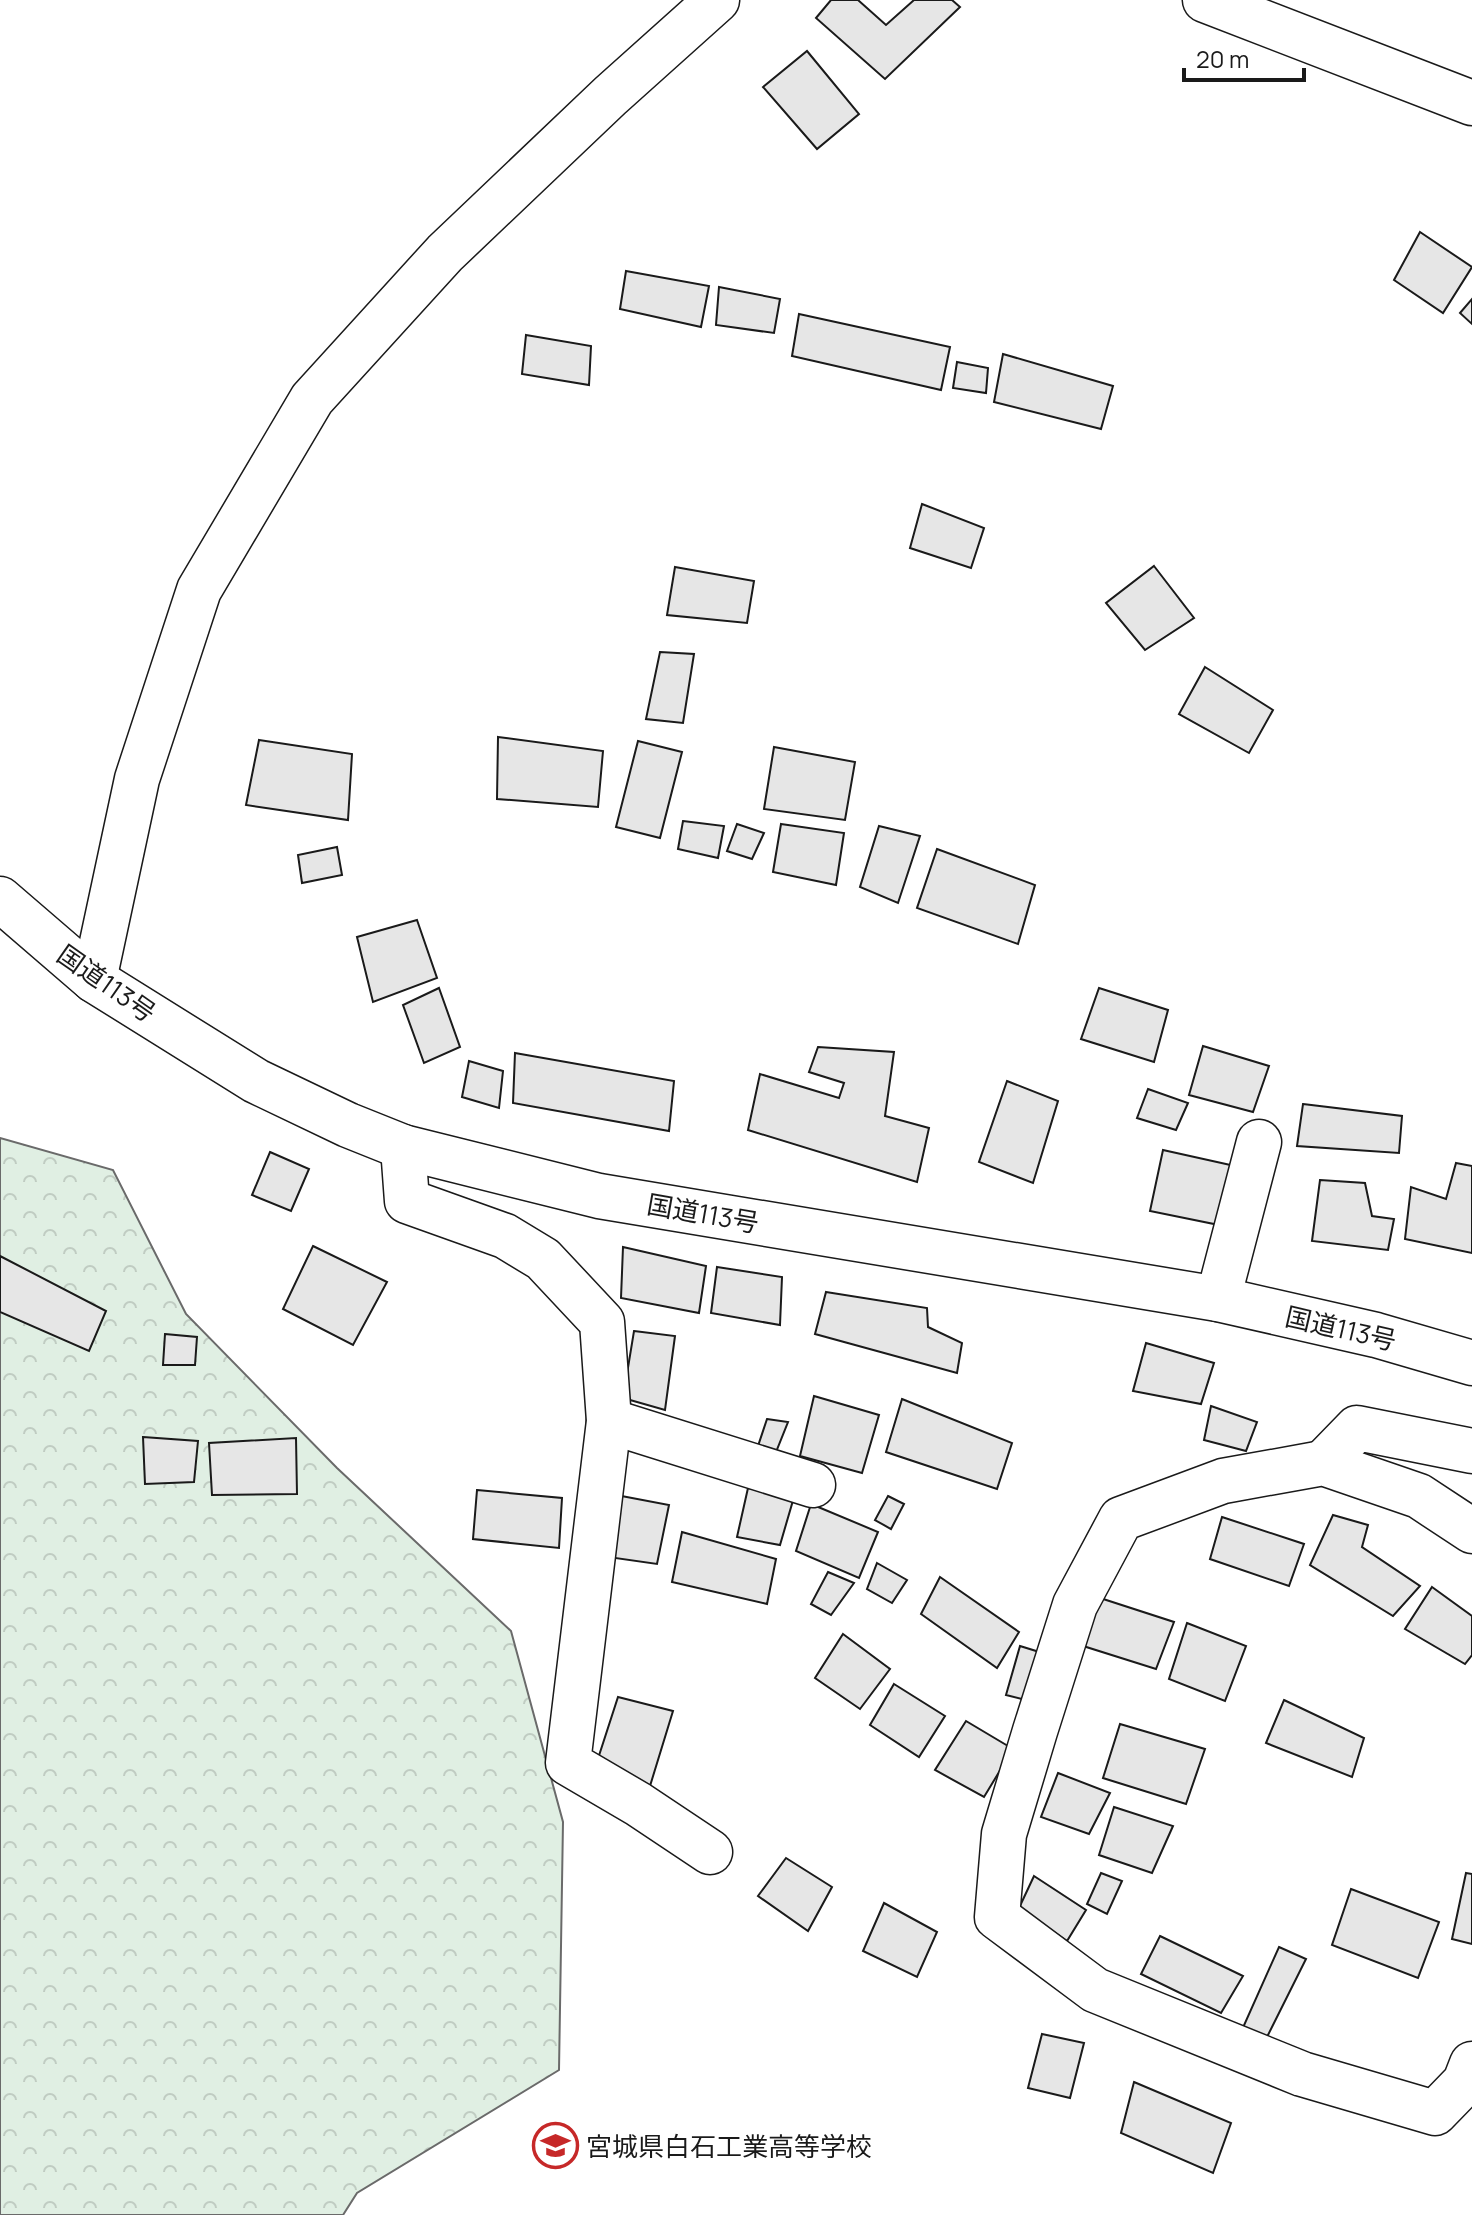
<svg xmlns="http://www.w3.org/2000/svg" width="1472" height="2215" viewBox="0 0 1472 2215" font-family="Manrope,'Noto Sans JP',sans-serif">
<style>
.forest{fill:url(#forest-crowns);stroke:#6a6a6a;stroke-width:2}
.building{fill:#e6e6e6;stroke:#1a1a1a;stroke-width:2}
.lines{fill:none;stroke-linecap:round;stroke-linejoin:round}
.minor-casing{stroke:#1a1a1a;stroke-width:47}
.highway-casing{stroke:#1a1a1a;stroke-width:47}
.minor{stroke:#fff;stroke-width:44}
.highway{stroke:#fff;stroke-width:44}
.labels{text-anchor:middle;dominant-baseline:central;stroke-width:6;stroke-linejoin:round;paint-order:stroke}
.street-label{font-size:26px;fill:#1a1a1a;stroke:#fff}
.poi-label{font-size:26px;fill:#1a1a1a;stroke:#fff;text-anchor:start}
</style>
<defs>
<pattern id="forest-crowns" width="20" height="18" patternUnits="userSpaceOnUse" patternTransform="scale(2)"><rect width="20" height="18" fill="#e0efe3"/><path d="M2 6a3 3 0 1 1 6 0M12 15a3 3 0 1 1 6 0" fill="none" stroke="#c0ccc2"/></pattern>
</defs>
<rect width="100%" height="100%" fill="#fff"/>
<polygon class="forest" points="0,1138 113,1170 186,1314 337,1468 511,1631 563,1822 559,2070 357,2193 343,2215 0,2215"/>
<g class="building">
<polygon points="831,0 858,0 886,25 914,0 952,0 960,7 885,79 816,18"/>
<polygon points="807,51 859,114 817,149 763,87"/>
<polygon points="1420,232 1472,267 1443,313 1394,280"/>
<polygon points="626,271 709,286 701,327 620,309"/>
<polygon points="719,287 780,299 774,333 716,325"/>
<polygon points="1472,299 1472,324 1460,313"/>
<polygon points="799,314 950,347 941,390 792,356"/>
<polygon points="526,335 591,346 589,385 522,374"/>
<polygon points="1003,354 1113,386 1101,429 994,402"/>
<polygon points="957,362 988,368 986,393 953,388"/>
<polygon points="922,504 984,528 971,568 910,548"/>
<polygon points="1154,566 1194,618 1145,650 1106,603"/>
<polygon points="675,567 754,581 747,623 667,615"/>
<polygon points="660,652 694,654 683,723 646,719"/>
<polygon points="1205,667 1273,710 1249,753 1179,714"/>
<polygon points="498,737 603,751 598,807 497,799"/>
<polygon points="259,740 352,754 348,820 246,805"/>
<polygon points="638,741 682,752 660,838 616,827"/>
<polygon points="774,747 855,762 845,820 764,809"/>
<polygon points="683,821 724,826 718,858 678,849"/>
<polygon points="737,824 764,833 752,859 727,851"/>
<polygon points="781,824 844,833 836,885 773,872"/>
<polygon points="879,826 920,836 898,903 860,887"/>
<polygon points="337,847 342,875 302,883 298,855"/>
<polygon points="937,849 1035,885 1018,944 917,908"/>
<polygon points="417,920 437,978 373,1002 357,937"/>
<polygon points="439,988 460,1047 424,1063 403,1005"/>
<polygon points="1099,988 1168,1010 1154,1062 1081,1039"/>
<polygon points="1203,1046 1269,1066 1253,1112 1189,1095"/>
<polygon points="818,1047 894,1052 885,1116 929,1128 917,1182 748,1130 760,1074 839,1098 844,1083 809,1072"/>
<polygon points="515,1053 674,1081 669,1131 513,1103"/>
<polygon points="469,1061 503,1071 499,1108 462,1097"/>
<polygon points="1007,1081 1058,1101 1033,1183 979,1162"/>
<polygon points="1148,1089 1188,1103 1176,1130 1137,1118"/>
<polygon points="1303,1104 1402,1116 1399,1153 1297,1146"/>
<polygon points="1163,1150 1235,1166 1219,1225 1150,1211"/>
<polygon points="270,1152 309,1169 291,1211 252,1195"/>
<polygon points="1456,1163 1472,1166 1472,1253 1405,1239 1411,1187 1446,1199"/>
<polygon points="1320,1180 1365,1183 1372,1216 1394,1219 1388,1250 1312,1241"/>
<polygon points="313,1246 387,1282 353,1345 283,1309"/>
<polygon points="623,1247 706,1266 699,1313 621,1298"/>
<polygon points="0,1256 106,1311 89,1351 0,1312"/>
<polygon points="717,1267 782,1277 780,1325 711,1313"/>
<polygon points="826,1292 927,1308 928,1327 962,1343 957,1373 815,1334"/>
<polygon points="634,1331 675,1336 665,1410 623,1398"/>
<polygon points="165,1334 197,1337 195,1365 163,1365"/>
<polygon points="1146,1343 1214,1363 1201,1404 1133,1391"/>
<polygon points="814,1396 879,1415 862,1473 800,1456"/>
<polygon points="902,1399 1012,1443 997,1489 886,1452"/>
<polygon points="1211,1406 1257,1422 1246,1451 1204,1440"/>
<polygon points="767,1419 788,1422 774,1457 756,1452"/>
<polygon points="143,1437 198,1441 194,1482 145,1484"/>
<polygon points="296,1438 297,1494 212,1495 209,1443"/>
<polygon points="748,1488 794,1497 780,1545 737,1537"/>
<polygon points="477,1490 562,1498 559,1548 473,1539"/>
<polygon points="611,1494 669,1505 657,1564 601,1556"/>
<polygon points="888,1496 904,1504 891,1529 875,1520"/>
<polygon points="811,1504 878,1532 859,1578 796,1551"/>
<polygon points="1333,1515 1368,1525 1362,1547 1420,1586 1393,1616 1310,1565"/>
<polygon points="1222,1517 1304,1544 1289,1586 1210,1559"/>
<polygon points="682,1532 776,1559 767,1604 672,1582"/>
<polygon points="877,1563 907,1580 892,1603 867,1589"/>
<polygon points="828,1572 854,1583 831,1615 811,1604"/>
<polygon points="940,1577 1019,1632 997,1668 921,1614"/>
<polygon points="1432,1587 1472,1616 1472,1655 1465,1664 1405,1629"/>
<polygon points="1097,1597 1174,1622 1156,1669 1080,1645"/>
<polygon points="1187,1623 1246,1646 1225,1701 1169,1679"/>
<polygon points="843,1634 890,1669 860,1709 815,1678"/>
<polygon points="1020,1646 1049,1655 1030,1701 1006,1695"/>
<polygon points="894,1684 945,1716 919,1757 870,1725"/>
<polygon points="618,1697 673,1711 650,1786 594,1771"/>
<polygon points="1284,1700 1364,1738 1352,1777 1266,1743"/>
<polygon points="966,1721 1013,1749 984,1797 935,1770"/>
<polygon points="1120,1724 1205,1749 1186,1804 1103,1778"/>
<polygon points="1058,1773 1110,1793 1089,1834 1041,1817"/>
<polygon points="1114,1807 1173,1826 1152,1873 1099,1855"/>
<polygon points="786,1858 832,1887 808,1931 758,1896"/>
<polygon points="1101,1873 1122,1881 1107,1914 1087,1904"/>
<polygon points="1466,1873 1472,1874 1472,1944 1452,1939"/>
<polygon points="1034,1876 1086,1910 1067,1941 1019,1908"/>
<polygon points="1351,1889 1439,1922 1418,1978 1332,1945"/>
<polygon points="884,1903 937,1932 917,1977 863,1951"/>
<polygon points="1160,1936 1243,1976 1221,2013 1141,1974"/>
<polygon points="1279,1947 1306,1959 1264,2043 1241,2032"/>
<polygon points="1042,2034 1084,2043 1070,2098 1028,2088"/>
<polygon points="1134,2082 1231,2123 1213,2173 1121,2133"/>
</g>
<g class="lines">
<defs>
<g id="minor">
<polyline points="1205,0 1472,103"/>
<polyline points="94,980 137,779 199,590 312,399 445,253 610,96 717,0"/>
<polyline points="403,1147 407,1201 505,1236 543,1259 602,1322 609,1421 568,1763 638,1804 710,1852"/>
<polyline points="1218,1299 1259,1142"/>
<polyline points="609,1421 813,1485"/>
<polyline points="1323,1463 1357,1428 1472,1451"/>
<polyline points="1472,1531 1419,1496 1323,1463 1223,1481 1121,1519 1075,1605 1035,1731 1004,1834 997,1917 1095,1990 1302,2074 1435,2113 1465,2082 1472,2064"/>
</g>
<polyline id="highway" points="0,899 94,980 256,1081 348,1125 403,1147 599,1196 1218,1299 1376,1335 1472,1363"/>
</defs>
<use href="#minor" class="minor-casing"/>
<use href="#highway" class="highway-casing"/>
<use href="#minor" class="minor"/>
<use href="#highway" class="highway"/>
</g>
<defs>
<symbol id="school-ring" viewBox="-11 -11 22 22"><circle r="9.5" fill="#fff" stroke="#c62828" stroke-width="1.5"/><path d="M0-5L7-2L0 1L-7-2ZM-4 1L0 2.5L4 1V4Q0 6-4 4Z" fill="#c62828"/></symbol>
</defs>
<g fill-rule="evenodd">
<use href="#school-ring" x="530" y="2120" width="51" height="51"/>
</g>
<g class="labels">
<g class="street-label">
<text transform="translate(107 983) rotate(35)">国道113号</text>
<text transform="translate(703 1213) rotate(10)">国道113号</text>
<text transform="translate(1341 1328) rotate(13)">国道113号</text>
</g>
<g class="poi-label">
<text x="586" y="2146">宮城県白石工業高等学校</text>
</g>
</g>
<path d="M1184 68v12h120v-12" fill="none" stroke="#1a1a1a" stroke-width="4"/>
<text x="1196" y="68" font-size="24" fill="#1a1a1a" stroke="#ffffff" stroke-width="6" paint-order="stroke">20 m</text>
</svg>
